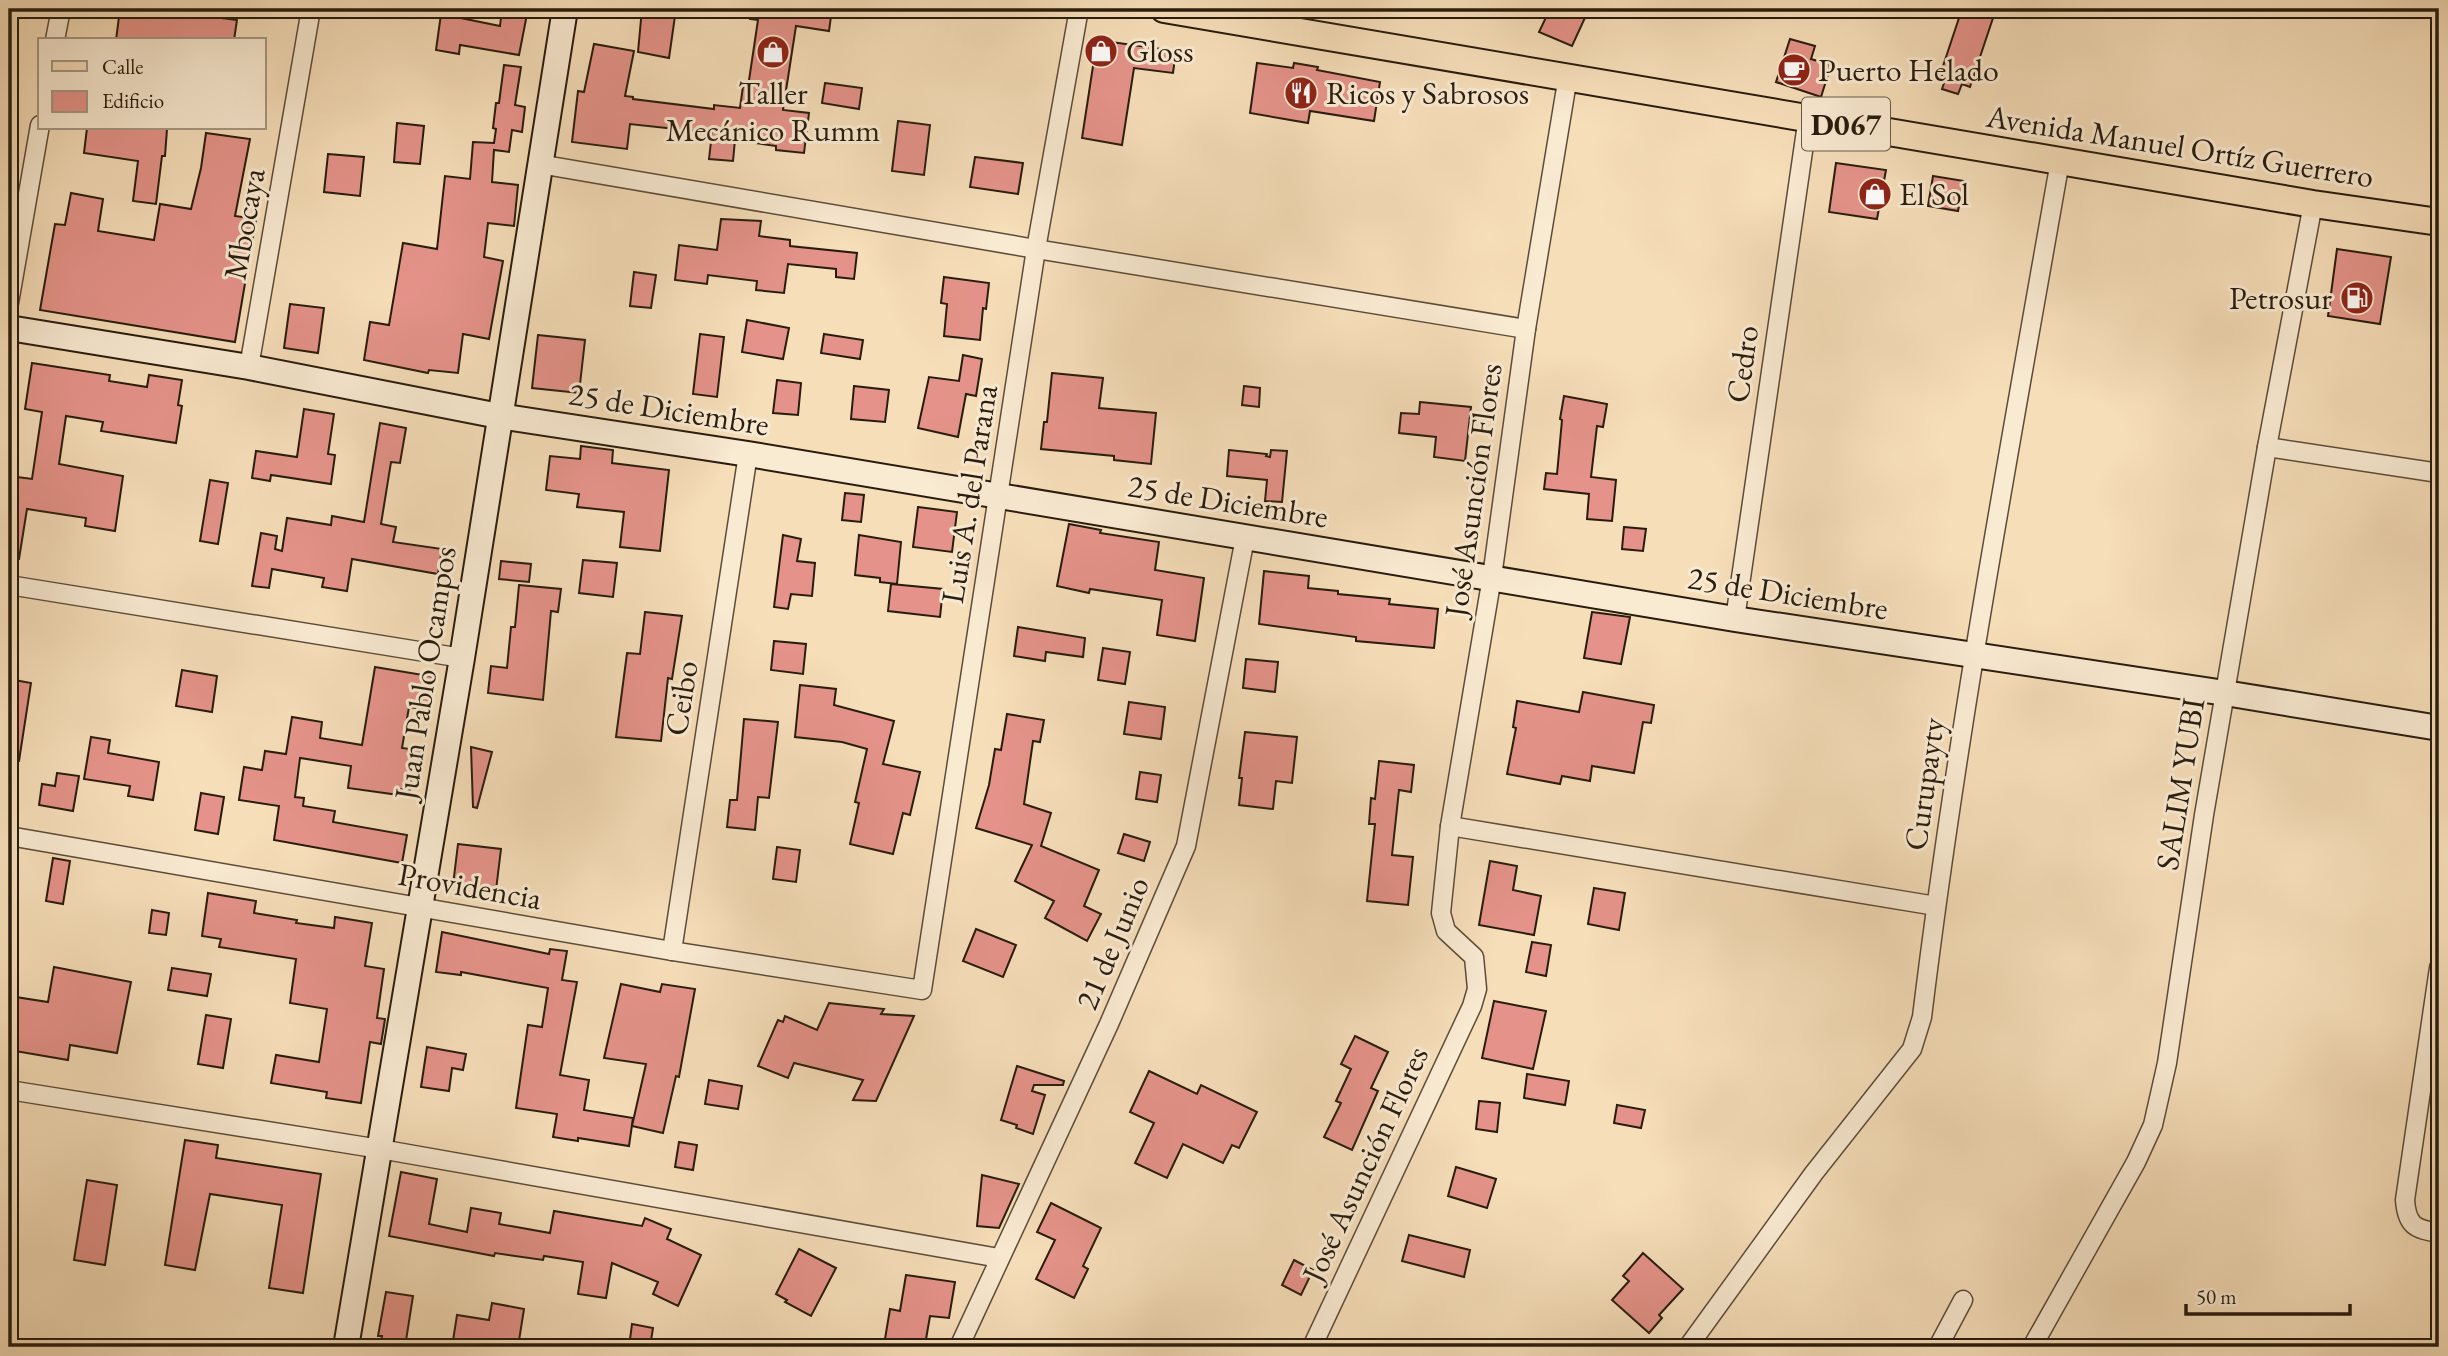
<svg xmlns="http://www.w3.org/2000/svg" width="2448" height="1356" viewBox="0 0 2448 1356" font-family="'EB Garamond',serif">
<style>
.building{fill:#e5938a;stroke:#281c0e;stroke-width:2}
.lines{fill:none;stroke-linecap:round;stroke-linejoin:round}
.street-casing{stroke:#5c4c39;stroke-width:21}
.secondary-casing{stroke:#281c0e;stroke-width:28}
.primary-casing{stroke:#281c0e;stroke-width:30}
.street{stroke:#f9ead2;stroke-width:18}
.secondary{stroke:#f9ead2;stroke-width:24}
.primary{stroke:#f6deb9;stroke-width:26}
.labels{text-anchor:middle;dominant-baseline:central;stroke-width:6;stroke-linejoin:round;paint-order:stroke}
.shield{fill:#f9ead2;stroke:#675a49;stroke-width:2}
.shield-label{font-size:30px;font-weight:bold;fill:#281c0e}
.poi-label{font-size:32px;fill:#281c0e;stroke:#f9ead2;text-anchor:start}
.street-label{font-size:32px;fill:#281c0e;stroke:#f9ead2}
</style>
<rect width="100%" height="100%" fill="#f6deb9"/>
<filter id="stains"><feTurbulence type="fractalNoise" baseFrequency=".00286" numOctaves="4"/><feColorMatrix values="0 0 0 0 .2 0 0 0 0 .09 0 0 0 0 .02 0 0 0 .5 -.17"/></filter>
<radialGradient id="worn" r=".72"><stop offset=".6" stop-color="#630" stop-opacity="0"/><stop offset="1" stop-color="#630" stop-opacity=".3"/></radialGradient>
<g class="building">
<polygon points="120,9 168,9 168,11 237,20 234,40 116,40"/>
<polygon points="502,9 528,9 519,55 460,45 459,54 436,50 441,14 500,26"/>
<polygon points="642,9 676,9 669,58 638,52"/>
<polygon points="751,9 832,9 829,31 796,26 783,110 809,113 804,153 776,150 776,146 735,140 733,161 709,159 712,133 630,124 627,149 572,142 578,91 584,92 594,44 634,51 625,96 633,97 633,99 714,109 714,105 740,108 743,86 748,87 758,20 750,19"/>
<polygon points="1550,9 1589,9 1572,46 1539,32"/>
<polygon points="1962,9 1996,9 1970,87 1962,84 1958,94 1942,89 1946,77 1940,75"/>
<polygon points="1790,39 1815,46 1811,59 1831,65 1821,97 1776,82"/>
<polygon points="1097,40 1176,51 1173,73 1134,68 1122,145 1082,138"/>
<polygon points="1257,63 1293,68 1294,63 1318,67 1317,70 1380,82 1374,121 1310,111 1308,123 1250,113"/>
<polygon points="504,65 521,67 515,105 525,107 522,132 512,130 509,152 494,150 492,182 518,185 514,226 488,223 484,257 503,261 489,339 463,334 458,373 429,370 428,373 364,360 370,322 389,325 403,243 437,249 445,176 470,179 473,142 494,143 496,129 493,128 496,103 499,103"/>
<polygon points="825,83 862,88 859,109 822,103"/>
<polygon points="898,121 930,125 924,175 892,171"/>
<polygon points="397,123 424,126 420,164 394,162"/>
<polygon points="87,128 167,129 165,156 162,156 156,204 133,201 138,161 84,153"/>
<polygon points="206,133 250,139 235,216 256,219 235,342 40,310 55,224 65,225 71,193 103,199 98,231 154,240 160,204 191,209 201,168"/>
<polygon points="328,154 364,157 360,196 324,192"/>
<polygon points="975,157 1023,163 1018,194 970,187"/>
<polygon points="1836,163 1886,170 1877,219 1829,212"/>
<polygon points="1933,176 1964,181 1958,211 1928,206"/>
<polygon points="721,219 761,221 759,236 790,240 790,246 857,253 854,279 836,277 836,269 788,264 784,293 756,290 757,281 708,275 707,284 675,280 679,245 717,250"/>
<polygon points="2337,249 2391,257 2380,324 2328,316"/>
<polygon points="634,272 656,275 651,308 630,306"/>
<polygon points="944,277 989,283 986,309 983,308 980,340 944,336 947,304 941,303"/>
<polygon points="290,304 324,308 318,353 284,348"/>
<polygon points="747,320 789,328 783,359 742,352"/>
<polygon points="700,334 724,337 717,397 693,394"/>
<polygon points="824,334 863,340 860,359 821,353"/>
<polygon points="538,335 585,340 579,393 532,388"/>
<polygon points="963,355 982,359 976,396 966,394 958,437 918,428 929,377 959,381"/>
<polygon points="32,363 110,375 109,381 147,387 149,375 182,380 178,405 182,406 176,443 101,431 103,422 66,416 59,464 123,476 115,531 85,526 86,518 27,509 19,559 9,559 9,476 32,479 42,412 25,409"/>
<polygon points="1052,373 1103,378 1099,408 1156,413 1151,464 1114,460 1114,456 1041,449 1044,422 1047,422"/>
<polygon points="777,380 801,383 798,415 773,413"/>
<polygon points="854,386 889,390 885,422 851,419"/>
<polygon points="1244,386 1260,388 1259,407 1242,405"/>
<polygon points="1564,396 1607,404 1603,427 1597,426 1591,477 1616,480 1612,521 1587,519 1589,494 1544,489 1546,473 1557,474 1562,420 1560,419"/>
<polygon points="1420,402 1471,407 1465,461 1434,457 1436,437 1399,433 1401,413 1419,414"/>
<polygon points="304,409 334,414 328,454 335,455 331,484 271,475 270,481 252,478 256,451 297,457"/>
<polygon points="380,423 406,428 400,463 391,462 381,524 396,527 393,542 442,549 438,574 352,559 347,591 322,587 324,578 272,569 269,588 252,586 261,533 277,536 275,549 282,551 287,518 331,525 332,516 364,522"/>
<polygon points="581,446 613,450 612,463 669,470 660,551 620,547 624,512 577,507 579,494 546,490 550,456 580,459"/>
<polygon points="1229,450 1267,454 1266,456 1270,457 1271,450 1287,451 1282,502 1265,501 1267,480 1227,476"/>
<polygon points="210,480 228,483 218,544 200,541"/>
<polygon points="845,493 864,495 861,522 842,520"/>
<polygon points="918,507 957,512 952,552 913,547"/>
<polygon points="1069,524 1101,530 1100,533 1159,542 1155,570 1204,578 1195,641 1157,635 1162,600 1090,589 1089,593 1057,586"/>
<polygon points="1624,527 1646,529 1643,551 1622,549"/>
<polygon points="783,535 801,539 797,561 815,563 812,596 791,594 788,609 774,607"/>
<polygon points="859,535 901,542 897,584 880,582 880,578 855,575"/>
<polygon points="583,560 617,563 613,597 579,593"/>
<polygon points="501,561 531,564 529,582 499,579"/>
<polygon points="1264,571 1309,576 1308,588 1338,591 1338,594 1390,599 1389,604 1438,609 1434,648 1356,641 1356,637 1259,624"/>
<polygon points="891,584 943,589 940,617 888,611"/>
<polygon points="519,585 561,589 558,612 551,611 543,700 488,693 491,666 507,668 511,627 515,627"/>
<polygon points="645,612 682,616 672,679 668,678 661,741 616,737 627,653 640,654"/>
<polygon points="1592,612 1630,617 1621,664 1584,658"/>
<polygon points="1018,627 1085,638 1083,657 1046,652 1045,661 1014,656"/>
<polygon points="774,641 806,644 803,674 771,670"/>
<polygon points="1103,648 1130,652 1125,684 1098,680"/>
<polygon points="1246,659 1278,662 1275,692 1243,688"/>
<polygon points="375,667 435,677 430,710 409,707 402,748 424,751 420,777 412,775 410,790 399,789 399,795 348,788 351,766 300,758 295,797 304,798 303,806 335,811 333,822 407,835 402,863 274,840 279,806 239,800 244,767 262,770 265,751 286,754 292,717 322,722 320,738 362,745"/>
<polygon points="182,670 217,676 212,712 176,706"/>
<polygon points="9,679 31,683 19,761 9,760"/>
<polygon points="800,685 836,689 834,705 894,721 883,764 920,772 910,815 903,813 893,854 850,844 859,803 855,802 867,749 842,742 795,737"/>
<polygon points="1583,692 1654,705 1651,723 1643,722 1634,773 1592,766 1590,781 1562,776 1560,784 1507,774 1516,728 1513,727 1517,701 1579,712"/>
<polygon points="1129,702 1165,707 1161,739 1124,734"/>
<polygon points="1007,714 1044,720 1040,742 1033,741 1024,804 1051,813 1041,846 1099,870 1084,906 1101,914 1087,941 1045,918 1054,901 1015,881 1032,845 976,828 989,785 995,749 1001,750"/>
<polygon points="744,719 778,722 769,798 758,797 755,830 727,827 730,800 737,800"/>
<polygon points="1245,732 1297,737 1292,783 1276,781 1273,809 1239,805 1242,778 1239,778"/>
<polygon points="91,737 110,740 108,753 159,762 153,800 128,796 130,786 84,779"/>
<polygon points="471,747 492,752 477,808 473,807"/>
<polygon points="1379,761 1414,765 1411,792 1399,790 1392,855 1413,857 1408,905 1367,901 1375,824 1369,824 1371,798 1375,799"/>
<polygon points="1140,772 1161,775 1157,802 1136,799"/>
<polygon points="57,773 79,776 73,811 39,805 42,784 55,786"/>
<polygon points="201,793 224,797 218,834 195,830"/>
<polygon points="1124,834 1150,842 1144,861 1118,853"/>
<polygon points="458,844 501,849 496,890 453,885"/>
<polygon points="777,847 800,850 796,882 773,879"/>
<polygon points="53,858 70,861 63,904 46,901"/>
<polygon points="1490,861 1517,866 1513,890 1541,896 1534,935 1479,925"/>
<polygon points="1594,888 1625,893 1619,930 1588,924"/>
<polygon points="208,893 256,901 254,913 297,920 296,923 334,928 335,917 372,923 365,966 384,969 377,1018 385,1019 381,1044 370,1042 361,1103 326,1098 327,1092 271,1083 276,1055 319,1062 327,1009 290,1003 296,959 219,947 221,939 202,936"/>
<polygon points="152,910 169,913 166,935 149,933"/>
<polygon points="976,929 1016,945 1003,977 963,961"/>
<polygon points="442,932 549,954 550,949 567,951 562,980 577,982 560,1075 589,1080 584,1110 633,1118 629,1146 578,1138 578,1141 553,1137 557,1114 516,1108 528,1025 542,1027 548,988 461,972 461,975 436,972"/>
<polygon points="1532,942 1551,945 1546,976 1526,972"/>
<polygon points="54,967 131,982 117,1053 70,1045 68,1060 9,1050 9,996 48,1002"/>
<polygon points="172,968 211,974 207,996 168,990"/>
<polygon points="621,984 660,992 662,984 695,989 679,1077 676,1076 663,1133 632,1126 646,1064 604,1058"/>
<polygon points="1494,1001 1546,1011 1533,1069 1482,1058"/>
<polygon points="829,1003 884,1009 881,1014 914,1016 876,1101 853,1100 863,1080 794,1063 788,1078 758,1066 778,1020 783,1022 785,1016 817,1030"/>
<polygon points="206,1015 231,1019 223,1068 198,1064"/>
<polygon points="1355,1036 1388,1052 1371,1088 1378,1091 1352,1150 1324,1137 1341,1103 1336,1101 1351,1069 1341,1064"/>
<polygon points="427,1047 466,1054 463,1070 452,1068 449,1091 421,1087"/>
<polygon points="1017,1066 1064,1081 1063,1085 1034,1085 1032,1091 1045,1095 1033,1134 1016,1128 1017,1125 1001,1120"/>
<polygon points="1149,1071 1197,1094 1201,1085 1257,1112 1239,1148 1232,1145 1223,1163 1183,1144 1167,1178 1135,1163 1154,1123 1130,1112"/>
<polygon points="1527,1074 1569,1081 1565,1105 1524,1098"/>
<polygon points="709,1080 742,1086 738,1109 705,1104"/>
<polygon points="1479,1101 1500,1103 1497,1132 1476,1129"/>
<polygon points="1617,1105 1645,1110 1641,1128 1614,1123"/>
<polygon points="185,1140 218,1145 216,1158 321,1174 303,1293 269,1288 282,1205 210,1194 195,1270 165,1265"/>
<polygon points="679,1142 697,1145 693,1170 675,1167"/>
<polygon points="1456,1167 1496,1179 1487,1208 1448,1196"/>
<polygon points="401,1172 437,1179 429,1224 467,1232 471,1208 501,1213 499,1224 550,1233 554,1211 642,1226 645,1218 671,1229 667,1239 701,1255 678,1306 653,1294 658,1282 612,1263 606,1298 578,1294 583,1262 544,1256 543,1260 495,1253 494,1256 389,1236"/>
<polygon points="982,1175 1019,1184 999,1228 977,1226"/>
<polygon points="87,1180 117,1185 105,1265 74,1260"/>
<polygon points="1051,1203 1101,1228 1083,1266 1088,1269 1074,1298 1036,1279 1055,1240 1037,1232"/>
<polygon points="1409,1235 1470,1250 1464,1277 1402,1261"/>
<polygon points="799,1249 836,1268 811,1316 785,1302 787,1300 776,1294"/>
<polygon points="1643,1253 1683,1289 1659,1315 1662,1318 1649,1333 1612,1300 1629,1281 1623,1276"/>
<polygon points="1294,1260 1313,1270 1301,1295 1282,1285"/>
<polygon points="906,1275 955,1282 949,1318 930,1316 925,1345 885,1339 890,1309 900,1311"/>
<polygon points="386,1292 413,1296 405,1347 380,1347 382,1336 378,1336"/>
<polygon points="492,1303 524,1309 518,1347 452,1347 457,1315 489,1320"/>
<polygon points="632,1324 653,1328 650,1347 629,1347"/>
</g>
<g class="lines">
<defs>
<g id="street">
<polyline points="55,40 61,9"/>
<polyline points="539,164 1036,249 1526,329"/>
<polyline points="9,303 40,125"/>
<polyline points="249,367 311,9"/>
<polyline points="2267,447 2439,473"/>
<polyline points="9,585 462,658"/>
<polyline points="1735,619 1808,117"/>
<polyline points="1450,826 1936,906"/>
<polyline points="9,836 672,951 922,990 1036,249 1079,9"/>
<polyline points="672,951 748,454"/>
<path d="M2439,968L2405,1200C2407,1226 2415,1229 2439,1233"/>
<polyline points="9,1090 380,1149 999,1258"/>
<polyline points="959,1347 1109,1024 1186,846 1245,538"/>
<polyline points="1312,1347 1472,1006 1477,989 1474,957 1446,931 1441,913 1450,826 1492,577 1526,329 1568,76"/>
<path d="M1688,1347L1814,1173L1912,1049L1922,1017C1957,730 2010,446 2060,161"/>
<polyline points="1938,1347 1963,1300"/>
<polyline points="2032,1347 2136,1162 2153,1125 2167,1063 2204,815 2267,447 2313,204"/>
</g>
<g id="secondary">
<polyline points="9,328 249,367 499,416 748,454 1735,619 2225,693 2439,728"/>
<polyline points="346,1347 462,658 565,9"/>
</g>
<polyline id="primary" points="1164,9 2313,204 2439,222"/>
</defs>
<use href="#street" class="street-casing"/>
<use href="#secondary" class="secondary-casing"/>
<use href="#primary" class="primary-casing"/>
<use href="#street" class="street"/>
<use href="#secondary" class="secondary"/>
<use href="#primary" class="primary"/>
</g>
<defs>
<symbol id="shop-disc" viewBox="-11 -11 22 22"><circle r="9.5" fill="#8f2418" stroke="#f9ead2"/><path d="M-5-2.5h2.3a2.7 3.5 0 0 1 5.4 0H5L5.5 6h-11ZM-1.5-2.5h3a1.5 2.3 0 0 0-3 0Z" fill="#fff"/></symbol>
<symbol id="cafe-disc" viewBox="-11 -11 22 22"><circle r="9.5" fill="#8f2418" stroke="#f9ead2"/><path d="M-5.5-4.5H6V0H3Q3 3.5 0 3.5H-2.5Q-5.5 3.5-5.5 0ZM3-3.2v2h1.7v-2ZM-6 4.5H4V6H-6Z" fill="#fff"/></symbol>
<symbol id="restaurant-disc" viewBox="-11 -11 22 22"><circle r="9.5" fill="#8f2418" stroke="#f9ead2"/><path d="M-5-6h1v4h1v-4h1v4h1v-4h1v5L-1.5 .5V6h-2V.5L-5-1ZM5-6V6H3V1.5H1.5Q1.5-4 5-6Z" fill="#fff"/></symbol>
<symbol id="fuel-disc" viewBox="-11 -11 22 22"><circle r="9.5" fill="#8f2418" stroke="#f9ead2"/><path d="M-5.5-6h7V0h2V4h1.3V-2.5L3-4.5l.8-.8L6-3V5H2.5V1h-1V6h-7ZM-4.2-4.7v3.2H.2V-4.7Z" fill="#fff"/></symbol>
</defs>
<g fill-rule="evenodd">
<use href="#shop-disc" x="1082" y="32" width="38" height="38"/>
<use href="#shop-disc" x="754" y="33" width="38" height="38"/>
<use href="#cafe-disc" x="1775" y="51" width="38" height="38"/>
<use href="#restaurant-disc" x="1282" y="74" width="38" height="38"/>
<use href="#shop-disc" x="1856" y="175" width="38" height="38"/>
<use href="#fuel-disc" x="2338" y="279" width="38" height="38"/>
</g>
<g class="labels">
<rect class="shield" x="1802" y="97.5" width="88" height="53" rx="5"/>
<g class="shield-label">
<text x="1846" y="124">D067</text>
</g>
<g class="poi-label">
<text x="1126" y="51">Gloss</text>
<text x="1818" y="70">Puerto Helado</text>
<text x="773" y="93" text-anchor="middle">Taller<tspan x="773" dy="37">Mecánico Rumm</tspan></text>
<text x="1326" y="93">Ricos y Sabrosos</text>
<text x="1899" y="194">El Sol</text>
<text x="2332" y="298" text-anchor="end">Petrosur</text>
</g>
<g class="street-label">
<text transform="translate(2180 146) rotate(9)">Avenida Manuel Ortíz Guerrero</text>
<text transform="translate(244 224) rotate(-80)">Mbocaya</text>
<text transform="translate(1742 364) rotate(-82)">Cedro</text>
<text transform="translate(669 409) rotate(9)">25 de Diciembre</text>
<text transform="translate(1473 490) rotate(-82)">José Asunción Flores</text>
<text transform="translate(969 494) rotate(-81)">Luis A. del Parana</text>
<text transform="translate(1228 501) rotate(9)">25 de Diciembre</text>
<text transform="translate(1788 593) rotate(9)">25 de Diciembre</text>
<text transform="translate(425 673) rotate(-81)">Juan Pablo Ocampos</text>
<text transform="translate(681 698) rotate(-81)">Ceibo</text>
<text transform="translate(1924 784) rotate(-82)">Curupayty</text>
<text transform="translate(2180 784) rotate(-81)">SALIM YUBI</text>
<text transform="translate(470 886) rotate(10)">Providencia</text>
<text transform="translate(1112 943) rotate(-67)">21 de Junio</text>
<text transform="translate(1365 1164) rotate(-65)">José Asunción Flores</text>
</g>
</g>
<rect width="2448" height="1356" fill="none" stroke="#f6deb9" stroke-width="35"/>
<rect x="10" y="10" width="2427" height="1335" fill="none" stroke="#281c0e" stroke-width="3.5"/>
<rect x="18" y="18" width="2413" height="1321" fill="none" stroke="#281c0e" stroke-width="2"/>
<rect x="38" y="38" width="228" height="91" fill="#f9ead2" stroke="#a59884" stroke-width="2"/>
<rect x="52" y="61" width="35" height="10" fill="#f6deb9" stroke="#a59884" stroke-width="2"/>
<text x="102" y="74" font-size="21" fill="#281c0e">Calle</text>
<rect x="52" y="91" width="35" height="21" fill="#e5938a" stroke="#a59884" stroke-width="2"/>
<text x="102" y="108" font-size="21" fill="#281c0e">Edificio</text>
<path d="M2186 1304v10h164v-10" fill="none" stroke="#281c0e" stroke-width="3.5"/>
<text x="2196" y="1304" font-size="21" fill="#281c0e" stroke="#f9ead2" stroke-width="5" paint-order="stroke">50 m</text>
<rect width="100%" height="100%" filter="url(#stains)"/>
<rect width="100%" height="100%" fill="url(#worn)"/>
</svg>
